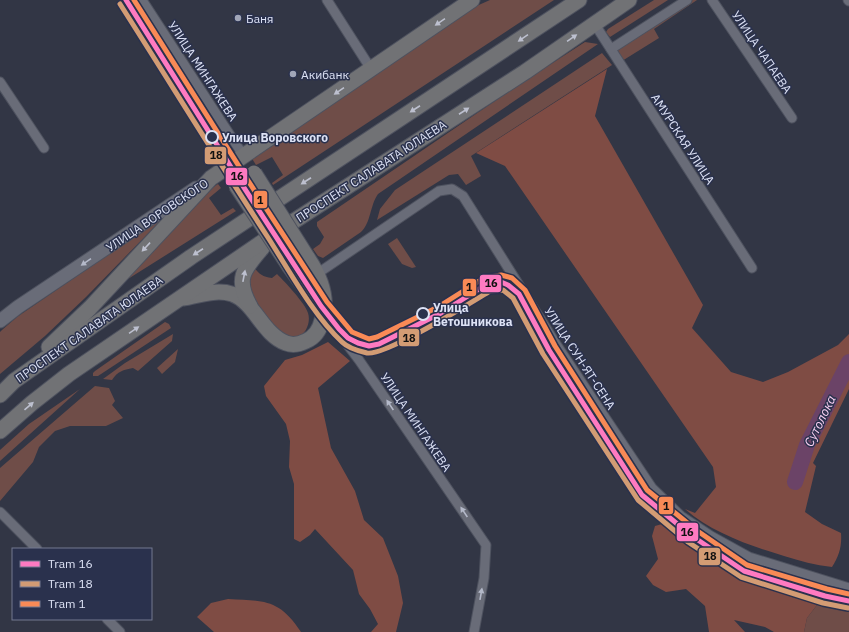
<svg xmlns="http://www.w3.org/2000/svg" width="849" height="632" viewBox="0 0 849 632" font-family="'IBM Plex Sans',sans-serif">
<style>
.green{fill:#6f4d48}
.forest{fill:#7f4c44}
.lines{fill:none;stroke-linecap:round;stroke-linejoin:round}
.river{stroke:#6b4367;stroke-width:16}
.street-casing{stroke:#4e525f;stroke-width:11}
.secondary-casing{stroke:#4e525f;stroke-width:15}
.primary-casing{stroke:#4e525f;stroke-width:17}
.street{stroke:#696c78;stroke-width:9}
.secondary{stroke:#696c78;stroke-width:13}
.primary{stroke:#717275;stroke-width:15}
.primary-bridge-casing{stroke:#4e525f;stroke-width:17;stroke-linecap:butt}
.primary-bridge{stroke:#717275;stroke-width:15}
.tram-1-casing{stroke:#2a314d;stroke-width:8}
.tram-2-casing{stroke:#2a314d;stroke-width:8}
.tram-3-casing{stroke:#2a314d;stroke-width:8}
.tram-1{stroke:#fe7ac1;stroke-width:5}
.tram-2{stroke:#d39c74;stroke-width:5}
.tram-3{stroke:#f98a56;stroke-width:5}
.oneway{fill:#bdc0cf}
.oneway2{fill:#b4b9c9}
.poi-dot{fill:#a1a6b7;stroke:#2a314d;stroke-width:1.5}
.stop-dot{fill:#2a314d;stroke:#dde2f5;stroke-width:2}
.labels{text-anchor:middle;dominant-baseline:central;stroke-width:3;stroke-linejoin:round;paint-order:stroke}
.poi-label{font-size:12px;fill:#dde2f5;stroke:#2a314d;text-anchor:start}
.street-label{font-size:12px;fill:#dde2f5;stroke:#2a314d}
.stop-label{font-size:12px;font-weight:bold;fill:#dde2f5;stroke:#2a314d;text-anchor:start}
.water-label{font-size:13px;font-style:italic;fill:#fbd0f3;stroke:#2a314d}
.line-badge{stroke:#2a314d;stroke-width:1.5}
.pale-badge-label{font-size:11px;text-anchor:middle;font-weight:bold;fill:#111}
</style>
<rect width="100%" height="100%" fill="#323645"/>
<g class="green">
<polygon points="490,0 554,0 273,185 272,183 283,175 272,157 256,165 251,157 472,8"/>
<polygon points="654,0 668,0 610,37 606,32 608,29"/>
<polygon points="692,0 697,0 654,29 659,38 622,61 614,49"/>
<path d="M585,42L598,44L378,194C370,205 371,223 361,232L323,258L318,256L313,249L320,244L324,237L317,226V222L520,84Z"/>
<polygon points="602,53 612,65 471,156 481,176 466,185 458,174 449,175 377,220 380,209 395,190"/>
<polygon points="218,184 221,188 209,198 221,215 233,208 236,211 120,284 202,195"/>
<polygon points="166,215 86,297 45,336 0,374 0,332 2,330 17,317"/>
<polygon points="397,238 416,267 412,268 402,264 388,244"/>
<path d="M253,266C259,274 262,277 272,278L277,274C285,282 305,303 308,313C311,322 306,334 298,337C295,338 292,338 289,339L274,331L247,288Z"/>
<polygon points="165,322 169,324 171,328 98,376 93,376 93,373 95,371"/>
<path d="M173,334L172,341L138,371L133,368C123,370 118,371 112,380L103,379L125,363Z"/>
<polygon points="178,349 175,362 162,374 157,368"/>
<polygon points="95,386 109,388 115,401 112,405 123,418 106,426 70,426 55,431 39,447 33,462 0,501 0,468"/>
<polygon points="80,389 0,461 0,450 29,424"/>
<polygon points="815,598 849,607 849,632 804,632 807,618 817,605"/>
</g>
<g class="forest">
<path d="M607,69L595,116L703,305L692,328L731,372L763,382L788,372L838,345L849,334V389L813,463L816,466L805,512L822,524L841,533C842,547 839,556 832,567C815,565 800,561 784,556C751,546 712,533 685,509L695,513L716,487L713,467L505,166L476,153Z"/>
<polygon points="328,342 350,361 318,388 331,448 355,491 364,520 383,538 398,576 403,603 396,632 371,632 378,624 370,609 359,594 353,570 315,529 310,535 300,542 294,539 294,484 289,467 290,441 286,424 266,396 264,386 285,360 302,355"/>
<path d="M662,524C670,530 678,538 686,544C725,572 769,586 815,598L817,605L807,618L804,632H774L765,627L734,620L745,632H709L705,606L686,589L666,592L653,585L646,576L658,559L652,536L655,526Z"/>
<path d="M228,599C265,601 279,599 301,632H214L197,617L211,603Z"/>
</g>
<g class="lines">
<polyline class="river" points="795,482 807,445 849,362"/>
<defs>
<g id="street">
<polyline points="142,0 243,155"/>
<polyline points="327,0 371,69"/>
<polyline points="712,0 792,118"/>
<polyline points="848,0 849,1"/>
<polyline points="594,23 752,268"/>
<polyline points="611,49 687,0"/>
<polyline points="0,82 44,148"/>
<polyline points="302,284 439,191 452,189 463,196 556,344 652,488 681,516 711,536 749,557 849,588"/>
<polyline points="324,314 359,360 486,545 484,578 474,632"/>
<polyline points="0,512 37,549"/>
<polyline points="107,619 120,632"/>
</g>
<polyline id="secondary" points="0,321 18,307 196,188"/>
<g id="primary">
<polyline points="290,267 324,314"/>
<path d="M184,298C199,295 217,289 232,294C255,302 262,334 286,343C293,346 300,344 306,341C315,337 320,329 322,320C329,297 320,276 307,257"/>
<path d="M250,306C235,279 243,270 262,248"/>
<polyline points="49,347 90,308 211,178 472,0"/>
<polyline points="0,395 14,381 191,257 579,0"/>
<polyline points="0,431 32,403 69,374 277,232 525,72 629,0"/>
</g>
</defs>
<use href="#street" class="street-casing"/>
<use href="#secondary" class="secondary-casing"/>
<use href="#primary" class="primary-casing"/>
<use href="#street" class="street"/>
<use href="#secondary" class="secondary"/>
<use href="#primary" class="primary"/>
<defs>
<g id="primary-bridge">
<polyline points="254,173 307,257"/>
<polyline points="236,185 290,267"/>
</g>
</defs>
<use href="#primary-bridge" class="primary-bridge-casing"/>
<use href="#primary-bridge" class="primary-bridge"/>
<defs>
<polyline id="tram-1" points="126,0 241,183 321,306 339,329 348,338 358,343 369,346 379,344 441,313 487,284 501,282 508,285 519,294 549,350 642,495 692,536 744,571 825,596 849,601"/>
<path id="tram-2" d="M120,4C169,81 217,159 267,236C289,270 313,315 342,342C348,348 358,351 367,353C386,356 470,303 490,291L503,290L513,298L543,354L638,500L688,542L741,577L823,603L848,608"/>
<polyline id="tram-3" points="134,0 247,179 327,302 352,332 369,339 377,337 438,307 484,278 501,275 512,278 525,290 555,346 647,490 696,530 747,565 827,589 849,594"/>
</defs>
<use href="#tram-1" class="tram-1-casing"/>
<use href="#tram-2" class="tram-2-casing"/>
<use href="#tram-3" class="tram-3-casing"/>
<use href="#tram-1" class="tram-1"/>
<use href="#tram-2" class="tram-2"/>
<use href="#tram-3" class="tram-3"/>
</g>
<defs><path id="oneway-solid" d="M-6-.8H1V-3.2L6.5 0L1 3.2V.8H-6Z"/></defs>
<g class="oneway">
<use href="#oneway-solid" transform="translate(440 22) rotate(146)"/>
<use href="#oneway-solid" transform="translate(523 38) rotate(146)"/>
<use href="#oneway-solid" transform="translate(572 38) rotate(-35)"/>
<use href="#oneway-solid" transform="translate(339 91) rotate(146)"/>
<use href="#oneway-solid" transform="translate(415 109) rotate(147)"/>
<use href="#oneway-solid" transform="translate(464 111) rotate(-33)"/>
<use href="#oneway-solid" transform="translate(306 181) rotate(147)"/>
<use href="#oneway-solid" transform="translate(146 247) rotate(133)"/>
<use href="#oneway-solid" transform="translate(198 252) rotate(147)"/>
<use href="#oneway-solid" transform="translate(244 276) rotate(-79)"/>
<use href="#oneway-solid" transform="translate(134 330) rotate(-34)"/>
<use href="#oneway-solid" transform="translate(29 406) rotate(-41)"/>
</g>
<g class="oneway2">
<use href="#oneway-solid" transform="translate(86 262) rotate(146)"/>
<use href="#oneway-solid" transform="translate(390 405) rotate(-124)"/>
<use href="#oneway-solid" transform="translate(464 512) rotate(-124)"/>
<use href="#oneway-solid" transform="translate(481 594) rotate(-80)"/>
</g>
<g class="poi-dot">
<circle cx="238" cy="18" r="4"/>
<circle cx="293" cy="74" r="4"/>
</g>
<g class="stop-dot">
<circle cx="212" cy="137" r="6"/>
<circle cx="423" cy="314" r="6"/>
</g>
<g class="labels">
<g class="poi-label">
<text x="246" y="18">Баня</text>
<text x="301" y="74">Акибанк</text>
</g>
<g class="street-label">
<text transform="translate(762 52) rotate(56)">УЛИЦА ЧАПАЕВА</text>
<text transform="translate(203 71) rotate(57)">УЛИЦА МИНГАЖЕВА</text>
<text transform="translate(683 139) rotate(57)">АМУРСКАЯ УЛИЦА</text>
<text transform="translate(371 171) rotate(-33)">ПРОСПЕКТ САЛАВАТА ЮЛАЕВА</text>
<text transform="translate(157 215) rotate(-34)">УЛИЦА ВОРОВСКОГО</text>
<text transform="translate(89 329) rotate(-35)">ПРОСПЕКТ САЛАВАТА ЮЛАЕВА</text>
<text transform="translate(580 358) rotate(57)">УЛИЦА СУН-ЯТ-СЕНА</text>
<text transform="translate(416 422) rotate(56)">УЛИЦА МИНГАЖЕВА</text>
</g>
<g class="stop-label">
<text x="222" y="137">Улица Воровского</text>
<text x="433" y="307">Улица<tspan x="433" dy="14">Ветошникова</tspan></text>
</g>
<g class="water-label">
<text transform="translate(820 421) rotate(-64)">Сутолока</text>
</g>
</g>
<g class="line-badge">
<rect x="204" y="146" width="23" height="19" rx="4" fill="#d39c74"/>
<rect x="225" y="167" width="23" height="19" rx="4" fill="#fe7ac1"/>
<rect x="253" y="190" width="15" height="19" rx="4" fill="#f98a56"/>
<rect x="479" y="274" width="23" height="19" rx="4" fill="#fe7ac1"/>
<rect x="462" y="278" width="15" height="19" rx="4" fill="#f98a56"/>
<rect x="398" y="328" width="22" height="19" rx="4" fill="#d39c74"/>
<rect x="658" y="496" width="16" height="19" rx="4" fill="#f98a56"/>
<rect x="676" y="522" width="23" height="20" rx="4" fill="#fe7ac1"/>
<rect x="698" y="547" width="23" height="19" rx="4" fill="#d39c74"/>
</g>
<g class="pale-badge-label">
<text x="216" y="159">18</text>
<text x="237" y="180">16</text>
<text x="260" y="204">1</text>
<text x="491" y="287">16</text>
<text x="469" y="291">1</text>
<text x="409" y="342">18</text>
<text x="666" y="510">1</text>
<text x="687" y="536">16</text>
<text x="710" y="560">18</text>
</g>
<rect x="12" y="548" width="140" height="72" fill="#2a314d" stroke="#727890"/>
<rect x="20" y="561" width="20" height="6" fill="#fe7ac1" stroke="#727890"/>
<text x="48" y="568" font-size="12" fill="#dde2f5">Tram 16</text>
<rect x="20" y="581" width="20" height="6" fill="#d39c74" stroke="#727890"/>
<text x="48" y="588" font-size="12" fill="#dde2f5">Tram 18</text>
<rect x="20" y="601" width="20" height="6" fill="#f98a56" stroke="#727890"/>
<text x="48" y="608" font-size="12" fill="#dde2f5">Tram 1</text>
</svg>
